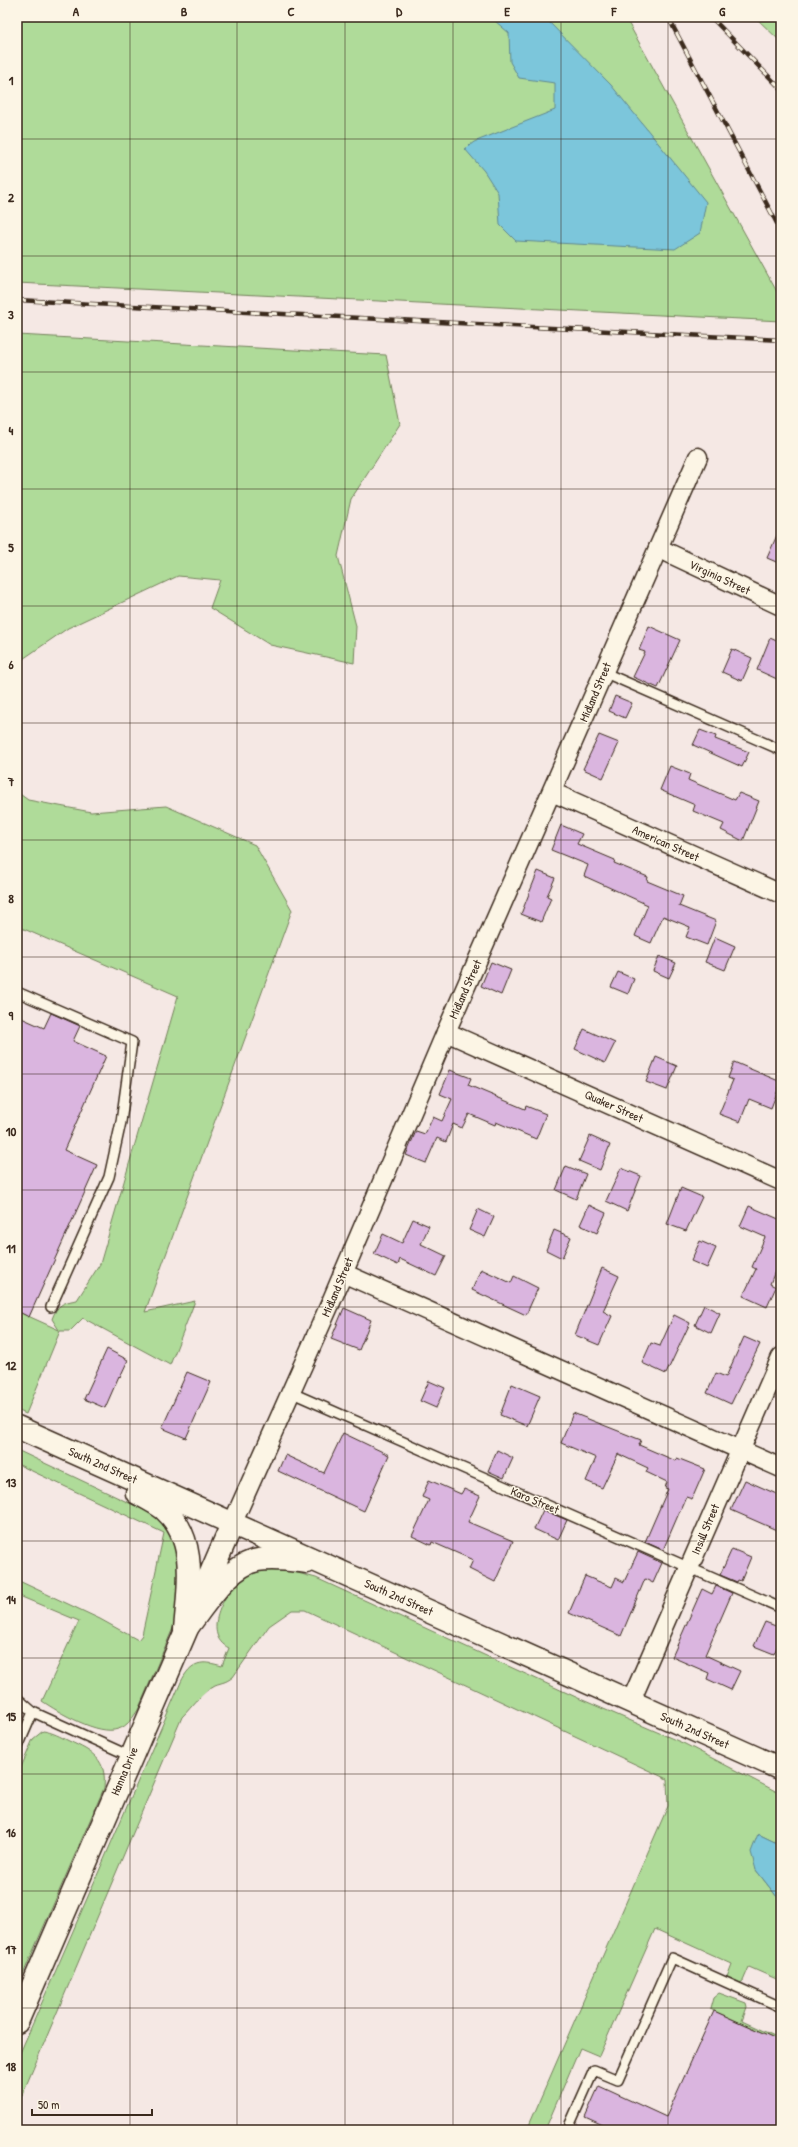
<svg xmlns="http://www.w3.org/2000/svg" width="798" height="2147" viewBox="0 0 798 2147" font-family="'Patrick Hand',sans-serif">
<style>
.green{fill:#afdb99;stroke:#75825c}
.water{fill:#7bc6db;stroke:#61888f}
.building{fill:#dab5df;stroke:#3b2a1e}
.lines{fill:none;stroke-linecap:round;stroke-linejoin:round}
.service-casing{stroke:#3b2a1e;stroke-width:12}
.minor-casing{stroke:#3b2a1e;stroke-width:21}
.tertiary-casing{stroke:#3b2a1e;stroke-width:25}
.secondary-casing{stroke:#3b2a1e;stroke-width:25}
.service{stroke:#fcf5e5;stroke-width:9}
.minor{stroke:#fcf5e5;stroke-width:18}
.tertiary{stroke:#fcf5e5;stroke-width:22}
.secondary{stroke:#fcf5e5;stroke-width:22}
.rail-casing{stroke:#3b2a1e;stroke-width:4.5}
.rail{stroke:#fcf5e5;stroke-width:3;stroke-dasharray:9;stroke-linecap:butt}
.grid{fill:none;stroke:#3b2a1e;stroke-width:1;stroke-opacity:0.55}
.labels{text-anchor:middle;dominant-baseline:central;stroke-width:3;stroke-linejoin:round;paint-order:stroke}
.street-label{font-size:12px;fill:#3b2a1e;stroke:#fcf5e5}
.neatline{fill:none;stroke:#3b2a1e;stroke-width:1.5}
.grid-label{font-size:13px;text-anchor:middle;font-weight:bold;fill:#3b2a1e}
</style>
<rect width="100%" height="100%" fill="#f5e8e4"/>
<filter id="ink" filterUnits="userSpaceOnUse"><feTurbulence type="fractalNoise" baseFrequency=".025" numOctaves="2"/><feDisplacementMap in="SourceGraphic" scale="8" xChannelSelector="R" yChannelSelector="G"/><feConvolveMatrix kernelMatrix="1 2 1 2 8 2 1 2 1" color-interpolation-filters="sRGB"/></filter>
<g filter="url(#ink)">
<g class="green">
<polygon points="17,17 625,17 781,299 781,321 17,283"/>
<polygon points="755,17 781,17 781,42"/>
<polygon points="17,335 386,355 400,424 351,499 338,556 356,626 354,663 270,645 210,608 220,580 178,576 68,628 17,663"/>
<path d="M17,792L28,800L91,812L166,806L255,845L292,910L145,1312L195,1301L170,1365L83,1318L70,1331H60L26,1414L17,1410V1311L59,1330L52,1319C57,1305 63,1302 77,1300L100,1264L178,996L17,926Z"/>
<path d="M17,1450L161,1518L181,1550L176,1621L138,1710C133,1717 127,1727 118,1729C99,1736 58,1712 42,1701L79,1621L17,1595V1580L100,1619L138,1640L142,1635L164,1533L17,1464Z"/>
<path d="M265,1569L294,1572L316,1578L578,1698L685,1744L781,1794V1845L758,1834L756,1870L781,1902V1981L749,1967L743,1981L740,1983L727,1977L732,1964L655,1929L599,2056L580,2048L545,2130H527L668,1806L667,1779L305,1610H292L269,1626L233,1677C225,1683 223,1682 215,1685C203,1691 192,1707 182,1717L17,2107V2060L181,1682C191,1661 202,1660 222,1666L229,1648C200,1634 226,1589 244,1576C250,1572 259,1571 265,1569Z"/>
<path d="M43,1731C52,1732 61,1737 69,1741C93,1752 107,1759 104,1788L17,1988V1777L33,1739Z"/>
<polygon points="719,1993 746,2003 747,2007 742,2021 781,2039 781,2041 710,2009 713,1998"/>
</g>
<g class="water">
<polygon points="483,17 544,17 611,85 706,202 700,233 675,249 516,241 500,225 498,193 484,171 465,149 474,142 555,110 555,83 519,78 510,62 509,33 495,21"/>
<polygon points="758,1834 781,1845 781,1902 756,1870 751,1852"/>
</g>
<g class="building">
<polygon points="781,526 781,564 767,558"/>
<polygon points="649,626 680,640 658,688 633,677 645,652 639,650"/>
<polygon points="770,638 781,643 781,670 777,679 757,670"/>
<polygon points="732,649 752,658 742,681 722,672"/>
<polygon points="615,696 632,703 625,718 609,711"/>
<polygon points="700,730 716,736 715,739 749,752 742,767 693,745"/>
<polygon points="599,735 619,743 603,778 583,769"/>
<polygon points="670,766 690,774 688,780 735,800 739,793 759,801 743,841 721,830 724,824 693,811 695,805 660,790"/>
<polygon points="561,825 582,834 577,844 615,860 614,863 648,877 647,881 683,896 679,906 716,921 707,945 686,937 690,927 663,916 651,943 635,936 648,905 584,876 588,865 551,850"/>
<polygon points="538,871 555,878 547,896 551,898 541,922 521,914"/>
<polygon points="715,937 735,946 725,970 705,962"/>
<polygon points="659,956 676,963 669,978 653,971"/>
<polygon points="491,962 511,970 501,995 481,986"/>
<polygon points="618,972 634,979 628,994 611,987"/>
<polygon points="51,1013 80,1026 73,1041 106,1056 64,1150 97,1165 29,1317 17,1311 17,1016 44,1028"/>
<polygon points="584,1029 615,1043 605,1063 575,1049"/>
<polygon points="656,1057 677,1066 667,1090 646,1082"/>
<polygon points="734,1062 781,1082 771,1108 749,1099 740,1122 719,1114 733,1080 728,1078"/>
<polygon points="450,1070 471,1078 468,1085 525,1109 526,1106 546,1114 536,1139 496,1122 495,1125 469,1114 462,1128 453,1124 446,1142 437,1138 426,1163 406,1155 416,1131 425,1134 433,1117 442,1121 452,1099 440,1094"/>
<polygon points="590,1136 610,1145 600,1170 579,1161"/>
<polygon points="566,1166 586,1174 576,1199 556,1190"/>
<polygon points="621,1168 641,1176 627,1211 606,1201"/>
<polygon points="681,1188 702,1197 686,1231 667,1224"/>
<polygon points="589,1205 606,1213 597,1233 580,1225"/>
<polygon points="749,1206 781,1220 781,1256 770,1284 776,1287 767,1307 743,1296 756,1269 752,1267 765,1237 740,1226"/>
<polygon points="478,1209 494,1217 485,1237 469,1230"/>
<polygon points="413,1219 429,1226 421,1244 446,1256 436,1276 400,1259 398,1265 374,1254 383,1234 402,1243"/>
<polygon points="554,1230 571,1237 562,1258 546,1250"/>
<polygon points="700,1241 716,1248 707,1268 691,1261"/>
<polygon points="602,1268 619,1276 603,1311 612,1316 599,1345 575,1335"/>
<polygon points="481,1269 511,1283 514,1276 538,1288 526,1315 472,1290"/>
<polygon points="704,1305 720,1313 711,1333 695,1325"/>
<polygon points="344,1308 371,1320 359,1350 331,1339"/>
<polygon points="674,1315 690,1323 666,1374 642,1363 651,1343 660,1346"/>
<polygon points="744,1337 760,1344 731,1404 707,1393 716,1373 726,1377"/>
<polygon points="107,1349 128,1360 120,1377 119,1376 105,1408 84,1399"/>
<polygon points="187,1372 211,1382 186,1438 162,1428"/>
<polygon points="429,1381 445,1388 436,1408 420,1401"/>
<polygon points="512,1384 540,1396 527,1426 500,1415"/>
<polygon points="573,1413 641,1440 639,1445 676,1461 677,1458 705,1469 692,1499 686,1497 663,1550 645,1542 668,1489 665,1488 667,1482 646,1472 648,1468 618,1454 602,1488 586,1481 596,1458 561,1443"/>
<polygon points="343,1433 389,1455 364,1511 278,1471 285,1455 324,1473"/>
<polygon points="497,1450 513,1458 504,1478 488,1471"/>
<polygon points="429,1480 461,1494 464,1489 480,1496 468,1522 513,1541 495,1582 469,1569 473,1560 432,1542 431,1545 412,1536 429,1500 422,1497"/>
<polygon points="745,1480 781,1496 781,1532 731,1510"/>
<polygon points="543,1510 567,1520 558,1540 534,1529"/>
<polygon points="732,1549 751,1557 741,1581 738,1580 737,1582 720,1575"/>
<polygon points="638,1552 662,1563 653,1583 645,1579 621,1636 569,1613 585,1576 612,1587 616,1578 624,1582"/>
<polygon points="716,1586 732,1593 705,1655 740,1671 731,1690 707,1679 709,1673 672,1657 702,1589 712,1594"/>
<polygon points="765,1622 781,1628 781,1638 774,1654 754,1646"/>
<polygon points="714,2011 781,2041 781,2130 614,2130 585,2117 599,2086 666,2117"/>
</g>
<g class="lines">
<defs>
<g id="service">
<polyline points="603,672 781,750"/>
<polyline points="17,992 132,1042 121,1122 109,1177 51,1307"/>
<polyline points="290,1392 781,1608"/>
<polyline points="17,1698 33,1712"/>
<polyline points="17,1749 33,1712 130,1756"/>
<polyline points="575,2130 570,2124 594,2070 618,2080 672,1958 781,2007"/>
</g>
<g id="minor">
<polyline points="658,548 781,606"/>
<polyline points="552,792 781,894"/>
<polyline points="446,1032 781,1181"/>
<polyline points="343,1273 781,1468"/>
<polyline points="233,1522 331,1302 446,1032 698,457"/>
<polyline points="631,1701 781,1357"/>
</g>
<polyline id="tertiary" points="17,2022 233,1522"/>
<g id="secondary">
<polyline points="17,1427 781,1769"/>
<path d="M137,1493C146,1498 156,1503 164,1509C199,1540 188,1589 185,1630"/>
<path d="M185,1630C203,1608 228,1565 258,1560C274,1557 291,1560 307,1562"/>
</g>
</defs>
<use href="#service" class="service-casing"/>
<use href="#minor" class="minor-casing"/>
<use href="#tertiary" class="tertiary-casing"/>
<use href="#secondary" class="secondary-casing"/>
<use href="#service" class="service"/>
<use href="#minor" class="minor"/>
<use href="#tertiary" class="tertiary"/>
<use href="#secondary" class="secondary"/>
<defs>
<g id="rail">
<polyline points="668,17 781,231"/>
<polyline points="711,17 781,89"/>
<polyline points="17,300 781,340"/>
</g>
</defs>
<use href="#rail" class="rail-casing"/>
<use href="#rail" class="rail"/>
</g>
</g>
<path class="grid" d="M130,17V2130M237,17V2130M345,17V2130M453,17V2130M561,17V2130M668,17V2130M17,139H781M17,256H781M17,372H781M17,489H781M17,606H781M17,723H781M17,840H781M17,957H781M17,1074H781M17,1190H781M17,1307H781M17,1424H781M17,1541H781M17,1658H781M17,1774H781M17,1891H781M17,2008H781"/>
<g class="labels">
<g class="street-label">
<text transform="translate(720 577) rotate(25)">Virginia Street</text>
<text transform="translate(595 692) rotate(-67)">Midland Street</text>
<text transform="translate(666 843) rotate(24)">American Street</text>
<text transform="translate(465 989) rotate(-66)">Midland Street</text>
<text transform="translate(614 1106) rotate(24)">Quaker Street</text>
<text transform="translate(337 1287) rotate(-67)">Midland Street</text>
<text transform="translate(103 1465) rotate(24)">South 2nd Street</text>
<text transform="translate(535 1500) rotate(23)">Karo Street</text>
<text transform="translate(705 1529) rotate(-67)">Insull Street</text>
<text transform="translate(399 1597) rotate(24)">South 2nd Street</text>
<text transform="translate(695 1730) rotate(24)">South 2nd Street</text>
<text transform="translate(124 1771) rotate(-67)">Hanna Drive</text>
</g>
</g>
<rect width="798" height="2147" fill="none" stroke="#fcf5e5" stroke-width="44"/>
<path d="M32 2109v6h120v-6" fill="none" stroke="#3b2a1e" stroke-width="2"/>
<text x="38" y="2109" font-size="12" fill="#3b2a1e" stroke="#fcf5e5" stroke-width="3" paint-order="stroke">50 m</text>
<rect x="22" y="22" width="754" height="2103" class="neatline"/>
<g class="grid-label">
<text x="76" y="16">A</text>
<text x="184" y="16">B</text>
<text x="291" y="16">C</text>
<text x="399" y="16">D</text>
<text x="507" y="16">E</text>
<text x="614" y="16">F</text>
<text x="722" y="16">G</text>
<text x="11" y="85">1</text>
<text x="11" y="202">2</text>
<text x="11" y="319">3</text>
<text x="11" y="435">4</text>
<text x="11" y="552">5</text>
<text x="11" y="669">6</text>
<text x="11" y="786">7</text>
<text x="11" y="903">8</text>
<text x="11" y="1020">9</text>
<text x="11" y="1136">10</text>
<text x="11" y="1253">11</text>
<text x="11" y="1370">12</text>
<text x="11" y="1487">13</text>
<text x="11" y="1604">14</text>
<text x="11" y="1721">15</text>
<text x="11" y="1837">16</text>
<text x="11" y="1954">17</text>
<text x="11" y="2071">18</text>
</g>
</svg>
